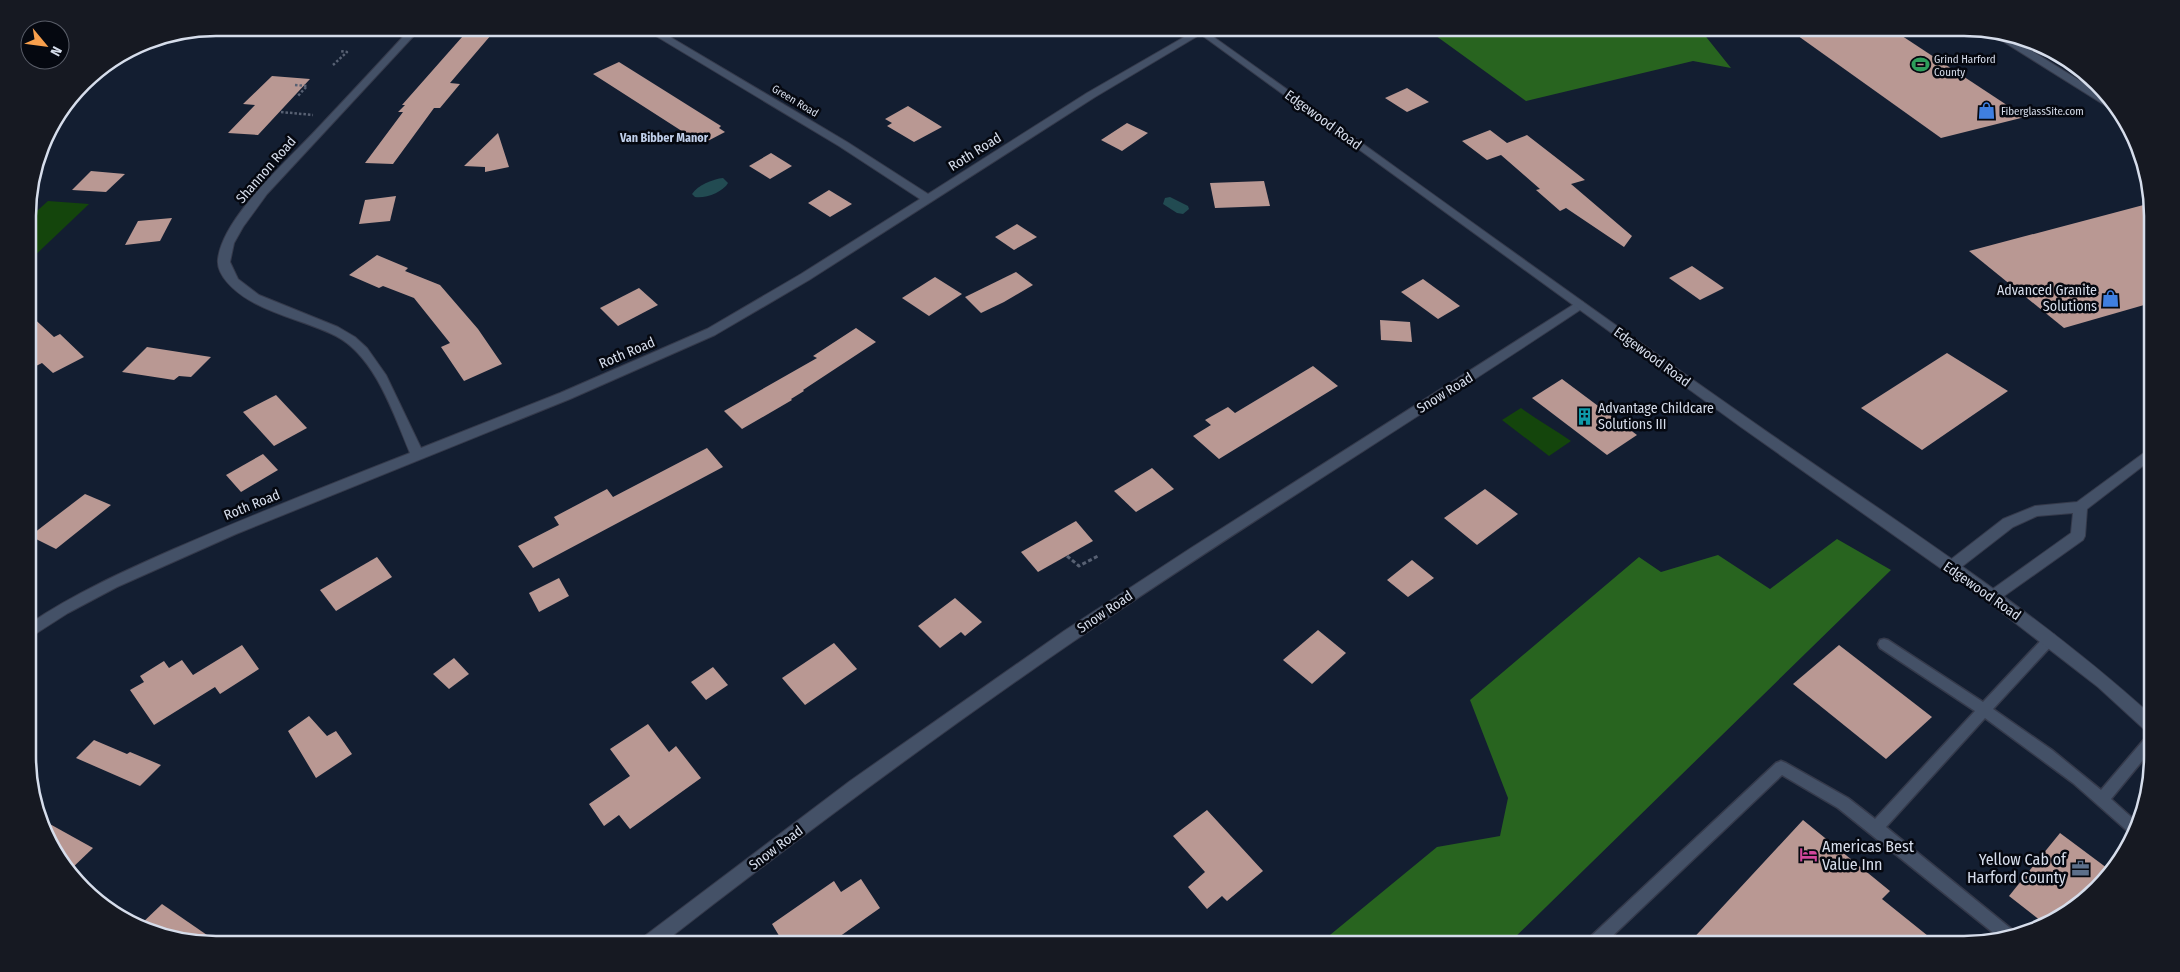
<svg xmlns="http://www.w3.org/2000/svg" width="2180" height="972" viewBox="0 0 2180 972" font-family="'Fira Sans Condensed',sans-serif">
<style>
.green{fill:#14450c}
.forest{fill:#28641f}
.water{fill:#224b52}
.building{fill:#b99893}
.lines{fill:none;stroke-linecap:round;stroke-linejoin:round}
.service-casing{stroke:#353a4b;stroke-width:3}
.minor-casing{stroke:#353a4b;stroke-width:2}
.tertiary-casing{stroke:#353a4b;stroke-width:2}
.path-far1{stroke:#586173;stroke-width:2.5;stroke-dasharray:2.5 2;stroke-linecap:butt}
.path{stroke:#586173;stroke-width:3;stroke-dasharray:4 2.5;stroke-linecap:butt}
.service{fill:#445167;fill-rule:evenodd}
.minor{fill:#445167;fill-rule:evenodd}
.tertiary{fill:#445167;fill-rule:evenodd}
.labels{text-anchor:middle;dominant-baseline:central;stroke-width:5;stroke-linejoin:round;paint-order:stroke}
.far-poi-label{font-size:11px;fill:#d6ddeb;stroke:#050810;text-anchor:start}
.far-street-label{font-size:11px;fill:#d6ddeb;stroke:#050810}
.far-neighbourhood-label{font-size:12px;font-weight:bold;fill:#c0cfea;stroke:#050810}
.street-label{font-size:14px;fill:#d6ddeb;stroke:#050810}
.poi-label{font-size:14px;fill:#d6ddeb;stroke:#050810;text-anchor:end}
.near-poi-label{font-size:16px;fill:#d6ddeb;stroke:#050810;text-anchor:start}
.rim{fill:none;stroke:#d6ddeb;stroke-width:2.5}
</style>
<rect width="100%" height="100%" fill="#131e31"/>
<g class="green">
<polygon points="48,201 89,204 28,262 28,219"/>
<path d="M1521,408C1537,420 1554,429 1571,441L1549,456L1502,420Z"/>
</g>
<g class="forest">
<polygon points="1463,28 1699,28 1731,68 1693,61 1526,101 1432,33"/>
<polygon points="1837,539 1891,570 1508,944 1319,944 1437,847 1500,836 1508,798 1470,700 1639,557 1661,572 1718,555 1770,589"/>
</g>
<g class="water">
<path d="M723,178L728,183C723,192 705,199 695,197L692,194C698,185 713,179 723,178Z"/>
<polygon points="1170,197 1188,206 1189,209 1183,214 1177,213 1163,204 1165,198"/>
</g>
<g class="building">
<polygon points="470,28 497,28 450,83 460,84 440,108 434,108 393,164 365,163 403,112 398,112 405,105 402,105"/>
<polygon points="1787,28 1890,28 2025,117 1941,138"/>
<polygon points="619,62 721,126 719,128 725,132 702,144 593,74"/>
<polygon points="272,76 310,79 258,135 228,133 255,105 243,104"/>
<polygon points="1407,88 1429,102 1407,112 1385,98"/>
<polygon points="908,106 942,127 914,142 887,126 892,123 885,119"/>
<polygon points="1127,123 1148,133 1122,151 1101,140"/>
<polygon points="1490,130 1507,143 1527,135 1585,180 1571,184 1632,236 1624,247 1566,208 1560,211 1536,190 1540,189 1501,155 1487,160 1462,141"/>
<polygon points="498,133 509,167 485,172 485,167 464,166"/>
<polygon points="771,153 792,166 770,179 749,166"/>
<polygon points="91,171 125,174 106,192 72,190"/>
<polygon points="1264,181 1270,206 1215,208 1210,183"/>
<polygon points="829,190 852,204 830,217 808,203"/>
<polygon points="396,196 390,221 359,224 365,200"/>
<polygon points="2151,203 2151,303 2064,328 1969,251"/>
<polygon points="172,218 160,241 125,245 138,221"/>
<polygon points="1017,224 1037,237 1014,250 995,237"/>
<polygon points="377,255 408,268 405,271 440,285 478,329 502,364 464,381 441,347 450,343 414,298 383,286 379,288 349,275"/>
<polygon points="1692,266 1724,288 1700,300 1669,278"/>
<polygon points="1016,272 1033,285 1004,302 981,313 965,297"/>
<polygon points="935,277 962,294 929,316 902,298"/>
<polygon points="1423,279 1460,306 1438,319 1401,292"/>
<polygon points="639,288 658,305 618,326 600,308"/>
<polygon points="28,313 54,337 60,334 84,357 53,373 42,363 28,370"/>
<polygon points="1380,320 1410,322 1412,342 1381,340"/>
<polygon points="856,328 876,342 803,390 804,391 791,399 792,400 742,429 724,411 817,358 813,356"/>
<polygon points="147,347 211,357 191,377 179,376 174,380 122,372"/>
<polygon points="1947,353 2008,391 1922,450 1861,408"/>
<polygon points="1313,366 1338,386 1219,459 1193,436 1211,425 1205,420 1228,407 1235,413"/>
<polygon points="1562,379 1637,435 1607,455 1532,398"/>
<polygon points="276,395 307,428 274,446 243,412"/>
<polygon points="707,448 723,467 533,568 518,546 559,525 554,517 607,489 613,497"/>
<polygon points="263,454 278,470 241,492 226,475"/>
<polygon points="1152,468 1174,489 1136,512 1114,491"/>
<polygon points="1485,489 1518,514 1477,545 1444,518"/>
<polygon points="85,494 111,505 56,549 30,536"/>
<polygon points="1076,521 1093,541 1038,572 1021,552"/>
<polygon points="377,557 392,577 336,611 320,590"/>
<polygon points="1412,560 1434,578 1408,597 1387,580"/>
<polygon points="559,578 569,596 539,612 529,593"/>
<polygon points="955,598 982,622 965,636 961,632 940,648 918,626"/>
<polygon points="1318,630 1346,653 1312,684 1283,660"/>
<polygon points="834,643 857,669 805,705 782,678"/>
<polygon points="242,645 259,669 220,694 215,687 154,725 130,690 144,682 140,676 164,661 169,668 182,660 193,675"/>
<polygon points="1839,645 1932,717 1886,759 1793,684"/>
<polygon points="454,658 469,674 449,689 433,674"/>
<polygon points="713,667 728,685 706,700 691,682"/>
<polygon points="309,716 327,736 336,731 352,754 316,778 288,731"/>
<polygon points="648,724 669,752 676,746 701,778 630,829 619,815 604,826 589,804 630,776 610,749"/>
<polygon points="94,740 127,754 130,752 161,765 140,786 76,758"/>
<polygon points="1207,810 1263,871 1227,901 1222,896 1207,909 1188,887 1205,872 1173,836"/>
<polygon points="39,818 93,848 68,872 42,828"/>
<polygon points="1803,820 1890,891 1882,899 1938,944 1688,944"/>
<polygon points="2060,833 2111,871 2106,880 2069,913 2045,924 2009,896"/>
<polygon points="861,879 880,908 829,944 784,944 772,924 834,881 841,892"/>
<polygon points="162,904 220,944 144,930 138,927"/>
</g>
<g class="lines">
<defs>
<polygon id="service" points="2050,634 2054,635 2056,639 2054,643 1993,709 2052,750 2101,790 2147,736 2152,734 2152,749 2111,799 2139,824 2133,836 2073,783 1985,718 1886,827 2015,932 2017,936 2001,939 1838,808 1782,775 1604,944 1586,944 1588,939 1776,763 1781,761 1786,763 1848,798 1875,819 1975,711 1880,648 1878,644 1880,640 1884,639 1888,640 1983,702 2046,635"/>
<g id="minor">
<path d="M411,28H421L267,194L243,227L234,243L230,262L238,279L259,295L338,327L355,337L367,348L386,375L421,448L560,393L707,329L801,274L920,199L839,146L646,30L645,28H655L847,142L928,194L1087,93L1198,29L1201,28L1206,31L1095,97L809,280L715,335L570,399L236,534L117,587L68,613L29,638V624C75,593 124,571 174,549C252,515 331,484 410,453C394,415 375,356 336,336C308,322 276,316 249,300C236,292 216,276 218,259C223,217 287,161 316,130C348,96 380,62 411,28Z"/>
<polygon points="1995,34 2008,36 2114,102 2120,112 2114,111 1996,37"/>
<path d="M1579,301L1583,302L1585,305L1583,308C1415,420 1242,526 1074,641C934,737 797,839 662,944H639L642,938L850,781L1064,631L1191,548Z"/>
<polygon points="2152,447 2152,459 2087,509 2085,536 2083,540 1997,601 1992,603 1987,601 1985,597 1987,593 2071,533 2073,513 2037,516 2013,527 1955,572 1950,574 1945,572 1943,568 1945,564 2003,519 2035,506 2077,502"/>
</g>
<path id="tertiary" d="M1192,28H1201C1385,159 1568,293 1753,422C1887,516 2031,606 2152,716V733L2146,731L2098,687L1987,601L1741,427Z"/>
</defs>
<use href="#service" class="service-casing"/>
<use href="#minor" class="minor-casing"/>
<use href="#tertiary" class="tertiary-casing"/>
<g class="path-far1">
<polyline points="333,65 347,52 340,51"/>
<polyline points="295,85 307,86 297,97"/>
<polyline points="281,112 313,115"/>
</g>
<polyline class="path" points="1067,556 1079,566 1098,556"/>
<use href="#service" class="service"/>
<use href="#minor" class="minor"/>
<use href="#tertiary" class="tertiary"/>
</g>
<defs>
<symbol id="stadium-bare" viewBox="-9 -9 18 18"><path d="M0-5a6.5 5 0 1 0 0 10a6.5 5 0 1 0 0-10ZM-3.5-1.8h7v3.6h-7Z" fill="#2e9e5b" stroke="#050810" stroke-width="2.5" paint-order="stroke"/></symbol>
<symbol id="shop-bare" viewBox="-9 -9 18 18"><path d="M-5-2.5h2.3a2.7 3.5 0 0 1 5.4 0H5L5.5 6h-11ZM-1.5-2.5h3a1.5 2.3 0 0 0-3 0Z" fill="#3f7fe0" stroke="#050810" stroke-width="2.5" paint-order="stroke"/></symbol>
<symbol id="building-bare" viewBox="-9 -9 18 18"><path d="M-4-6H4V6H1V3H-1V6H-4ZM-2.5-4.3h1.7v1.8h-1.7ZM.8-4.3h1.7v1.8H.8ZM-2.5-1h1.7V.8h-1.7ZM.8-1h1.7V.8H.8Z" fill="#0f9aa8" stroke="#050810" stroke-width="2.5" paint-order="stroke"/></symbol>
<symbol id="hotel-bare" viewBox="-9 -9 18 18"><path d="M-6-4.5h1.5V1H6V5H4.5V3h-9V5H-6ZM-4 0a1.8 1.8 0 1 1 3.6 0ZM.5 0V-2.5h3Q6-2.5 6 0Z" fill="#d1479c" stroke="#050810" stroke-width="2.5" paint-order="stroke"/></symbol>
<symbol id="office-bare" viewBox="-9 -9 18 18"><path d="M-6-3h4V-5.5h4V-3h4V5H-6ZM-1-4.5V-3h2v-1.5ZM-6 0V1H6V0Z" fill="#5c6f8a" stroke="#050810" stroke-width="2.5" paint-order="stroke"/></symbol>
</defs>
<g fill-rule="evenodd">
<use href="#stadium-bare" x="1908" y="52" width="25" height="25"/>
<use href="#shop-bare" x="1974" y="98" width="25" height="25"/>
<use href="#shop-bare" x="2098" y="286" width="25" height="25"/>
<use href="#building-bare" x="1572" y="404" width="25" height="25"/>
<use href="#hotel-bare" x="1796" y="842" width="25" height="25"/>
<use href="#office-bare" x="2068" y="856" width="25" height="25"/>
</g>
<g class="labels">
<g class="far-poi-label">
<text x="1934" y="59">Grind Harford<tspan x="1934" dy="13">County</tspan></text>
<text x="2001" y="111">FiberglassSite.com</text>
</g>
<g class="far-street-label">
<text transform="translate(795 101) rotate(31)">Green Road</text>
</g>
<g class="far-neighbourhood-label">
<text x="664" y="138">Van Bibber Manor</text>
</g>
<g class="street-label">
<text transform="translate(1323 120) rotate(36)">Edgewood Road</text>
<text transform="translate(975 152) rotate(-32)">Roth Road</text>
<text transform="translate(266 170) rotate(-49)">Shannon Road</text>
<text transform="translate(627 353) rotate(-23)">Roth Road</text>
<text transform="translate(1652 357) rotate(36)">Edgewood Road</text>
<text transform="translate(1445 393) rotate(-32)">Snow Road</text>
<text transform="translate(252 505) rotate(-22)">Roth Road</text>
<text transform="translate(1982 591) rotate(35)">Edgewood Road</text>
<text transform="translate(1105 612) rotate(-34)">Snow Road</text>
<text transform="translate(776 848) rotate(-37)">Snow Road</text>
</g>
<g class="poi-label">
<text x="2097" y="290">Advanced Granite<tspan x="2097" dy="16">Solutions</tspan></text>
<text x="1598" y="408" text-anchor="start">Advantage Childcare<tspan x="1598" dy="16">Solutions III</tspan></text>
</g>
<g class="near-poi-label">
<text x="1822" y="846">Americas Best<tspan x="1822" dy="18">Value Inn</tspan></text>
<text x="2066" y="859" text-anchor="end">Yellow Cab of<tspan x="2066" dy="18">Harford County</tspan></text>
</g>
</g>
<path d="M0 0H2180V972H0ZM216 36H1964A180 180 0 0 1 2144 216V756A180 180 0 0 1 1964 936H216A180 180 0 0 1 36 756V216A180 180 0 0 1 216 36Z" fill="#161922" fill-rule="evenodd"/>
<path class="rim" d="M216 36H1964A180 180 0 0 1 2144 216V756A180 180 0 0 1 1964 936H216A180 180 0 0 1 36 756V216A180 180 0 0 1 216 36Z"/>
<g transform="translate(45 45) rotate(119)"><circle r="24" fill="#050810" stroke="#595d68"/>
<path d="M0-4L9 19L0 12L-9 19Z" fill="#f9a04d"/>
<text y="-8" font-size="14" font-weight="bold" text-anchor="middle" fill="#d6ddeb">N</text>
</g>
</svg>
